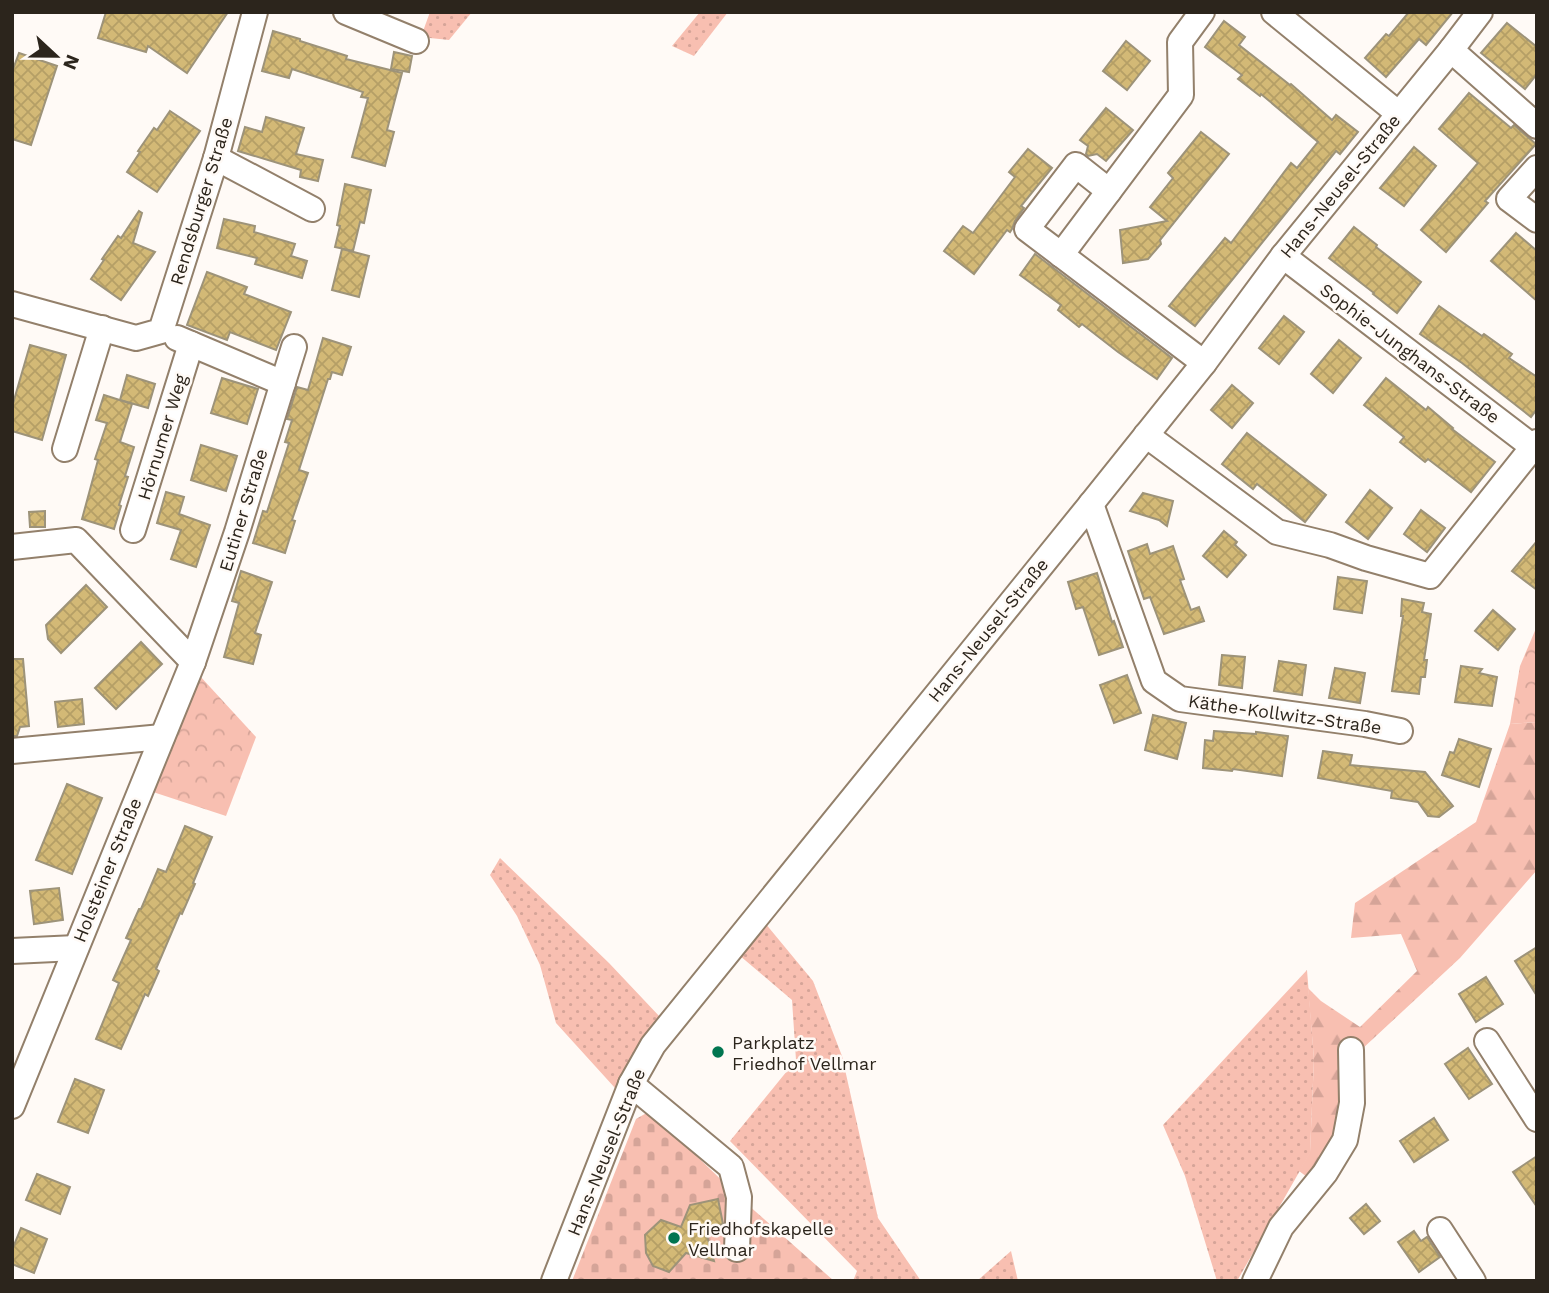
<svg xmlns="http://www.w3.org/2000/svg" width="1549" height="1293" viewBox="0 0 1549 1293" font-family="'Work Sans',sans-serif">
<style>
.grass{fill:url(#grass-dots)}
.forest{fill:url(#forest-firs)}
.cemetery{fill:url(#cemetery-stones)}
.park{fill:url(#park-crowns)}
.building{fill:url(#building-cross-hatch);stroke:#9d9379;stroke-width:2}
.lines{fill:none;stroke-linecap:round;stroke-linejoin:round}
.minor-casing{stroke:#93806b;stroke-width:28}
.minor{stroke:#fff;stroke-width:24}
.poi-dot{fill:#017550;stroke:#fffaf6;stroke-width:2.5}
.labels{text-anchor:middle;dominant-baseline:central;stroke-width:5;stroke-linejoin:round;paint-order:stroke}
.street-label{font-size:18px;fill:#2c251c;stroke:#fffaf6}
.poi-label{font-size:18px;fill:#2c251c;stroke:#fffaf6;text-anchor:start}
</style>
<defs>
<pattern id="grass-dots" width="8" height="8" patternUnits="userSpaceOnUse" patternTransform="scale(1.75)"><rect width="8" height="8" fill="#f8bfb1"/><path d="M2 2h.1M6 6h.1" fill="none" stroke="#d5a498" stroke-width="1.8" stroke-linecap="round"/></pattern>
<pattern id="forest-firs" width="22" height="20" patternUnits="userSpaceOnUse" patternTransform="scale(1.75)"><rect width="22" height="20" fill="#f8bfb1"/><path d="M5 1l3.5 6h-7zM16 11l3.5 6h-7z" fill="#d5a498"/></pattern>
<pattern id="cemetery-stones" width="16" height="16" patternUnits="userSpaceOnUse" patternTransform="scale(1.75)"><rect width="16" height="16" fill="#f8bfb1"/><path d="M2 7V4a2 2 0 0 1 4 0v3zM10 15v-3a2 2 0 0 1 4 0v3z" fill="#d5a498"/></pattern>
<pattern id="park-crowns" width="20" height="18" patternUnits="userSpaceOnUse" patternTransform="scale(1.75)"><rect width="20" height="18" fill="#f8bfb1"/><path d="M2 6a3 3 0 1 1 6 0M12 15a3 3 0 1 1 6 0" fill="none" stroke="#d5a498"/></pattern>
<pattern id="building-cross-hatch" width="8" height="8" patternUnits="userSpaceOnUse" patternTransform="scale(1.75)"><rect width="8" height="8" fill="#d3b976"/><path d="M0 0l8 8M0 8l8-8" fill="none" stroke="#b59f66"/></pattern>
</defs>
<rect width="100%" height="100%" fill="#fffaf6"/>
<g class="grass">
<polygon points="430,12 472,12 449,40 430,38 422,34"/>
<polygon points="700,12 728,12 694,56 672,46"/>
<polygon points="500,858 609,963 660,1017 615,1088 556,1023 540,965 517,916 490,875"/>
<polygon points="765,923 813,981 842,1056 878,1218 921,1281 853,1281 857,1271 730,1141 796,1060 792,1000 739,955"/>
<polygon points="1307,970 1314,1059 1310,1153 1237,1281 1217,1281 1185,1176 1163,1125"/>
<polygon points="1011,1251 1018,1281 977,1281"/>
</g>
<polygon class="forest" points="1537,722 1537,870 1460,958 1361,1050 1322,1188 1299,1171 1310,1152 1314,1059 1308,988 1321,1001 1360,1027 1417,971 1401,934 1351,938 1355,903 1476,822 1510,724"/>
<polygon class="cemetery" points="650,1111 739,1197 834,1281 572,1281 636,1119"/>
<g class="park">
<polygon points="1537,626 1537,722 1510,724 1520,666"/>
<polygon points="199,675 256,737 226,816 150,791"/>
</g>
<g class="building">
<polygon points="106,12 228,12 187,73 148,46 146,52 98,38"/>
<polygon points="1409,12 1453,12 1426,45 1419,39 1386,77 1365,58 1386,34 1389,36"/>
<polygon points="1224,21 1245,37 1239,45 1290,85 1291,84 1332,120 1336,115 1358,132 1340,154 1336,151 1195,326 1169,306 1225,238 1231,243 1291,163 1297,168 1318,142 1261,94 1260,96 1238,79 1242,75 1205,47"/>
<polygon points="1507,23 1537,47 1537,74 1525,89 1481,53"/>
<polygon points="273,31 300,39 300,41 347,56 346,59 402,73 387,130 394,132 385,166 352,157 368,98 361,97 363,92 292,69 289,78 262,71"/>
<polygon points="1126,41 1150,61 1127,90 1103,71"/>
<polygon points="394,52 412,56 409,72 391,69"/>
<polygon points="19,53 57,66 31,145 12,139 12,72"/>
<polygon points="1469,93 1511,128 1514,125 1536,144 1485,201 1488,203 1446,252 1421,230 1478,163 1439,129"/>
<polygon points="1106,108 1133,130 1106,161 1097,154 1088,156 1086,154 1088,146 1080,140"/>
<polygon points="170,111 200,131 157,192 127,172 140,152 138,151 154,128 157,130"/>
<polygon points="266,117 304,128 296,154 323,160 318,181 300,177 301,170 238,151 245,127 262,132"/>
<polygon points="1201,132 1229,154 1160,240 1161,244 1148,259 1123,263 1120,230 1167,221 1150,207 1173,178 1168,173"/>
<polygon points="1414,147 1436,166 1404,206 1380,188"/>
<polygon points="1028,149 1052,168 1021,206 1024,208 1015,221 1012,229 1010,232 1007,230 974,274 944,251 963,226 973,233 1015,177 1009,172"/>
<polygon points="345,184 371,190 364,223 360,222 353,251 335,247 340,226 337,225"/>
<polygon points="139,211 142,213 133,243 155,252 121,300 91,279 104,260 102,259 118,236 121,238"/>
<polygon points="224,219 255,226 254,232 295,244 291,256 307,261 302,278 255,264 257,258 217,248"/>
<polygon points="1354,227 1377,245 1376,247 1421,282 1397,313 1373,294 1374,293 1329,258"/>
<polygon points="1516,233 1537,251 1537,301 1491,261"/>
<polygon points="342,249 369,256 359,297 332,290"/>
<polygon points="1035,254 1172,358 1157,379 1118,352 1082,324 1079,327 1058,310 1061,305 1020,275"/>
<polygon points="207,272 247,287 244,294 291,312 276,350 230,332 227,340 187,325"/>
<polygon points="1439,306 1482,336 1484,334 1512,354 1509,358 1537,377 1537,409 1531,417 1462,363 1420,334"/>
<polygon points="1284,316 1304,332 1279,364 1259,348"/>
<polygon points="323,338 351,347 342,375 332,372 330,379 328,379 299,470 308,473 292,520 295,521 285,553 253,543 263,511 267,512 289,443 285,442 292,420 287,419 297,387 308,390"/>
<polygon points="1339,340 1361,358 1333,393 1311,374"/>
<polygon points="30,345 66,355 42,440 12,431 12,407"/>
<polygon points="127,375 155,384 148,408 120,400"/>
<polygon points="222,378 258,389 247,424 211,413"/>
<polygon points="1386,378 1426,410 1428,407 1453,428 1452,429 1495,462 1471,492 1428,459 1425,462 1400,442 1404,437 1364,405"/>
<polygon points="1232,385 1253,403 1232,428 1211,410"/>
<polygon points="104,395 132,404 120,442 134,447 125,476 128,477 119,505 121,506 114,529 82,519 98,460 95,459 107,423 96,420"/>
<polygon points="1247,433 1326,495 1305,522 1257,484 1253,489 1222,464"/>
<polygon points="201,445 237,456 226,491 191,480"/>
<polygon points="1370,490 1392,508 1368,539 1346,522"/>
<polygon points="166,492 184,497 179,514 210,525 196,567 171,559 181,530 157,523"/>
<polygon points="1143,493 1173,501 1167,526 1159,520 1130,511"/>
<polygon points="1421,510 1445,528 1427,552 1404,534"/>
<polygon points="45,511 45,527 30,527 29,512"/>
<polygon points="1224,531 1237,542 1235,545 1246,555 1227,577 1203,556"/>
<polygon points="1537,541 1537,590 1512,571"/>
<polygon points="1147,544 1150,554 1173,546 1184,579 1180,580 1191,610 1199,607 1204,621 1164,634 1150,597 1144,599 1128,551"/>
<polygon points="241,571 272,582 255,633 261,635 253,664 224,657 239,603 232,601"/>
<polygon points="1097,573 1112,622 1114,621 1123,647 1099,655 1083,607 1076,609 1068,582"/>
<polygon points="1338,577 1367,581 1362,613 1334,609"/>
<polygon points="86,585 107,607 61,653 48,639 46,625"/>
<polygon points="1402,599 1424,603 1422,612 1431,614 1424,660 1427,660 1425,677 1421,677 1419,694 1392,691 1403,616 1401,616"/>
<polygon points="1493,610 1515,629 1498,650 1475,631"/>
<polygon points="141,642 162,664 116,709 95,688"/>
<polygon points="1222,655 1245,657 1242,688 1219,685"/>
<polygon points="12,659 23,659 29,726 20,727 17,736 12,736"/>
<polygon points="1279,661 1306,665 1302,695 1274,691"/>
<polygon points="1461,666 1482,669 1479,673 1497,677 1492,706 1455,702"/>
<polygon points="1335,668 1365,673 1360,703 1329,698"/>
<polygon points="1127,675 1141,713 1114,723 1100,685"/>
<polygon points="82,699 84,724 58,727 55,702"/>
<polygon points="1153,715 1186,723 1177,759 1145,750"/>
<polygon points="1214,731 1256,734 1256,732 1288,736 1282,776 1233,769 1232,771 1203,768 1205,740 1213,741"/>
<polygon points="1459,739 1491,749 1479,787 1442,775 1450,752 1454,753"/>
<polygon points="1323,751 1352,755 1350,765 1425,772 1453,806 1439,817 1428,816 1418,802 1391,798 1392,791 1318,778"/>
<polygon points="67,784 102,798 72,874 36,860"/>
<polygon points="185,826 212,837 193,883 195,884 182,914 180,913 156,969 159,971 148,996 145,994 121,1049 96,1039 119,983 113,980 131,940 126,938 139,909 141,909 158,869 166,872"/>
<polygon points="59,888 63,920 34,924 30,891"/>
<polygon points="1537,947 1537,996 1515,961"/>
<polygon points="1486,977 1503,1004 1476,1022 1459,994"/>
<polygon points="1468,1048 1492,1084 1469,1099 1445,1064"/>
<polygon points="75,1079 104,1090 88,1133 58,1122"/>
<polygon points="1434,1118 1448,1140 1414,1162 1400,1141"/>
<polygon points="1537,1156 1537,1207 1513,1172"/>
<polygon points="37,1174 70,1187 60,1214 26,1200"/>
<polygon points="718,1199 723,1224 706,1232 714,1261 686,1253 669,1272 653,1266 646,1253 645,1235 661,1220 681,1227 690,1205"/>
<polygon points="1366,1204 1380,1221 1364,1234 1350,1218"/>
<polygon points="21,1228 47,1239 34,1273 12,1264 12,1250"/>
<polygon points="1414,1231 1421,1241 1427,1237 1440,1257 1419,1272 1398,1242"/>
</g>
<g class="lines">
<defs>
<g id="minor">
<polyline points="346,12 416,41"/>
<polyline points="1202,12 1180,42 1181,95 1109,191 1076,165 1027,229 1204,363"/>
<polyline points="1274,12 1399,114"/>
<polyline points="1451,50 1537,126"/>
<polyline points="216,158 312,209"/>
<polyline points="1537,168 1509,199 1537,220"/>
<polyline points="1061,255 1109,191"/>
<polyline points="1283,256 1537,450"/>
<polyline points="12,304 136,338 161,331 216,158 255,12"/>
<polyline points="177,338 283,383"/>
<polyline points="1146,435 1277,532 1330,545 1366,558 1430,576 1537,442"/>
<polyline points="65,449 102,328"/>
<polyline points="1091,504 1154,681 1180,699 1365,724 1400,731"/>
<polyline points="133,530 191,344"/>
<polyline points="12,547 76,540 193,662"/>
<polyline points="12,751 162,737"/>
<polyline points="12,951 76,948"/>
<polyline points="1487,1041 1537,1119"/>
<polyline points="631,1084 731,1167 739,1197 737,1249"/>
<polyline points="12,1106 193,662 237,532 294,347"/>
<polyline points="1440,1230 1473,1281"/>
<polyline points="554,1281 631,1084 653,1045 1091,504 1204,363 1283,256 1451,50 1480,12"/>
<polyline points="1255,1281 1281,1227 1325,1173 1345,1140 1352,1103 1351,1050"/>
</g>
</defs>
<use href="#minor" class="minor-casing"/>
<use href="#minor" class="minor"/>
</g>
<g class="poi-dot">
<circle cx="718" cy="1052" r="7"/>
<circle cx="674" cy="1238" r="7"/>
</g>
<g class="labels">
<g class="street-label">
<text transform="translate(1340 186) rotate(-51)">Hans-Neusel-Straße</text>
<text transform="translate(201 201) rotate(-73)">Rendsburger Straße</text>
<text transform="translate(1410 353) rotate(37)">Sophie-Junghans-Straße</text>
<text transform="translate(162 437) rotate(-73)">Hörnumer Weg</text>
<text transform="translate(243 510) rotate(-73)">Eutiner Straße</text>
<text transform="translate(988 630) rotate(-51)">Hans-Neusel-Straße</text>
<text transform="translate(1285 714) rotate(8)">Käthe-Kollwitz-Straße</text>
<text transform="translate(107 870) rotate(-68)">Holsteiner Straße</text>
<text transform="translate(606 1152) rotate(-68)">Hans-Neusel-Straße</text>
</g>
<g class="poi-label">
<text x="732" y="1042">Parkplatz<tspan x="732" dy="21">Friedhof Vellmar</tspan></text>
<text x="688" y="1228">Friedhofskapelle<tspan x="688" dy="21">Vellmar</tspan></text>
</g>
</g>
<rect width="1549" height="1293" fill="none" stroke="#2c251c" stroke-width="28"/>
<g transform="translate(56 56) rotate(112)" stroke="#fffaf6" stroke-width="5" paint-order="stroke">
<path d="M0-5L12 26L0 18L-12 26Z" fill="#2c251c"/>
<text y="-10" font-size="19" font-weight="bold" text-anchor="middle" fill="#2c251c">N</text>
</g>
</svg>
